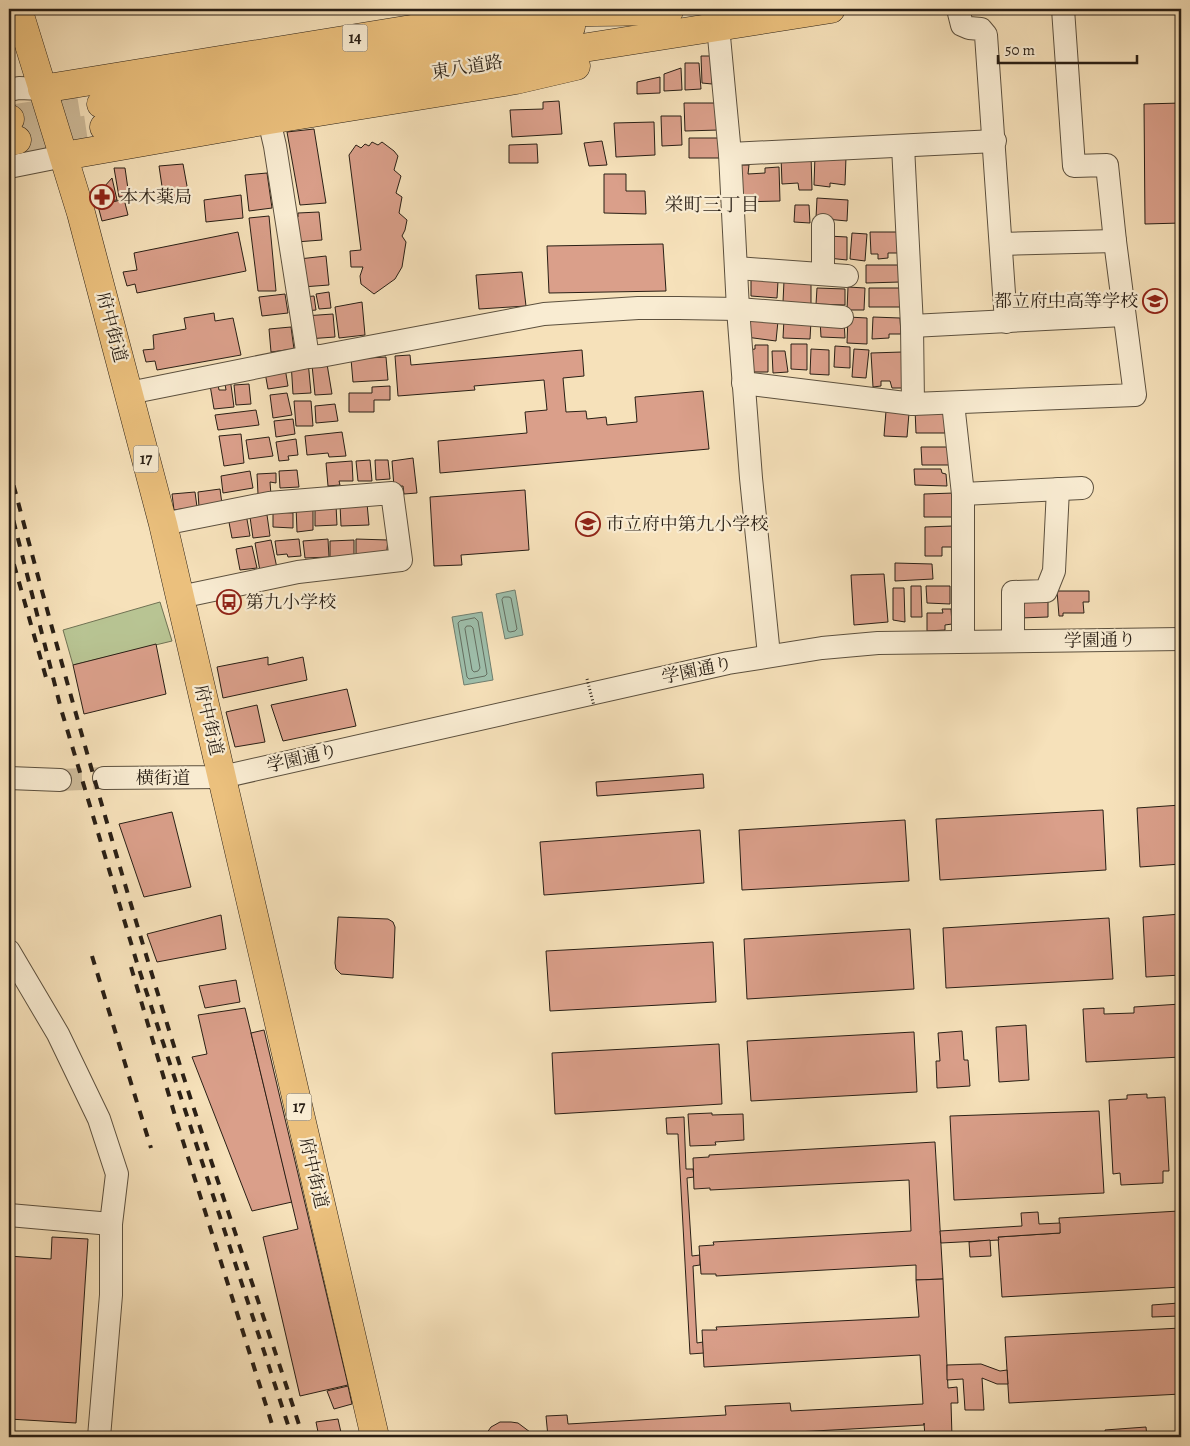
<svg xmlns="http://www.w3.org/2000/svg" width="1190" height="1446" viewBox="0 0 1190 1446" font-family="Alegreya,'Noto Serif JP',serif">
<style>
.green{fill:#b8c493;stroke:#707254}
.water{fill:#9ebeaa;stroke:#6f7e6e}
.lines{fill:none;stroke-linecap:round;stroke-linejoin:round}
.shore{stroke:#646e60;stroke-width:1}
.building{fill:#da9f8a;stroke:#291f15}
.minor-tunnel{stroke:#cdba99;stroke-width:22;stroke-dasharray:22 11;stroke-linecap:butt}
.major-tunnel{stroke:#cdba99;stroke-width:28;stroke-dasharray:28 14;stroke-linecap:butt}
.minor-casing{stroke:#5c503e;stroke-width:24}
.major-casing{stroke:#291f15;stroke-width:29}
.minor{stroke:#f9ecd2;stroke-width:22}
.major{stroke:#ebc07d;stroke-width:28}
.rail{stroke:#291f15;stroke-width:4;stroke-dasharray:9 9;stroke-linecap:butt}
.path-bridge{stroke:#291f15;stroke-width:3;stroke-dasharray:1 2.5;stroke-linecap:butt}
.labels{text-anchor:middle;dominant-baseline:central;stroke-width:4.5;stroke-linejoin:round;paint-order:stroke}
.shield{fill:#f9ecd2;stroke:#675c4e;stroke-width:1}
.shield-label{font-size:16px;font-weight:bold;fill:#291f15}
.street-label{font-size:18px;fill:#291f15;stroke:#f9ecd2}
.poi-label{font-size:18px;fill:#291f15;stroke:#f9ecd2;text-anchor:start}
.neighbourhood-label{font-size:19px;fill:#291f15;stroke:#f9ecd2}
</style>
<rect width="100%" height="100%" fill="#f6e1ba"/>
<filter id="stains"><feTurbulence type="fractalNoise" baseFrequency=".004" numOctaves="4"/><feColorMatrix values="0 0 0 0 .2 0 0 0 0 .09 0 0 0 0 .02 0 0 0 .5 -.17"/></filter>
<radialGradient id="worn" r=".72"><stop offset=".6" stop-color="#630" stop-opacity="0"/><stop offset="1" stop-color="#630" stop-opacity=".3"/></radialGradient>
<polygon class="green" points="160,602 172,641 73,665 63,630"/>
<g class="water">
<polygon points="515,590 523,635 505,639 496,594"/>
<polygon points="482,612 493,680 464,685 452,617"/>
</g>
<g class="lines">
<g class="shore">
<polygon points="504,597 509,597 511,598 517,629 515,631 510,632 508,631 502,600"/>
<polygon points="475,618 478,621 487,674 485,676 469,679 467,677 458,623 460,621"/>
<polygon points="467,626 471,626 473,628 480,668 478,671 474,672 472,670 465,629"/>
</g>
</g>
<g class="building">
<polygon points="701,56 711,56 712,84 702,83"/>
<polygon points="685,63 699,63 701,89 685,90"/>
<polygon points="681,68 682,90 664,91 664,74"/>
<polygon points="660,77 660,93 637,94 637,82"/>
<polygon points="559,101 562,134 512,137 510,110 543,109 543,102"/>
<polygon points="684,103 717,103 719,130 685,131"/>
<polygon points="1181,103 1181,223 1145,224 1144,104"/>
<polygon points="661,116 681,116 682,145 662,146"/>
<polygon points="654,122 655,155 616,157 614,123"/>
<polygon points="314,129 326,203 300,205 287,132"/>
<polygon points="689,138 719,138 720,158 689,158"/>
<polygon points="602,141 607,165 589,166 584,143"/>
<polygon points="372,142 378,145 382,142 394,151 398,156 394,170 401,176 396,193 402,197 399,213 407,220 405,230 402,236 406,242 402,267 395,279 374,294 361,284 360,276 363,267 351,267 350,251 361,250 349,155 356,145 361,148 365,144 369,146"/>
<polygon points="537,144 538,163 509,163 509,145"/>
<polygon points="811,155 812,190 799,190 798,183 782,184 781,156"/>
<polygon points="815,155 846,157 845,185 830,183 830,187 814,185"/>
<polygon points="183,164 189,197 164,200 159,166"/>
<polygon points="737,165 749,165 748,174 765,173 765,168 779,167 780,201 739,202"/>
<polygon points="114,168 125,168 129,196 119,197"/>
<polygon points="267,173 272,208 249,211 245,175"/>
<polygon points="604,174 626,174 626,191 645,191 646,214 604,213"/>
<polygon points="112,178 117,200 97,202 96,196"/>
<polygon points="241,195 243,218 206,222 204,200"/>
<polygon points="817,198 848,200 847,221 816,218"/>
<polygon points="124,199 128,215 102,221 98,206"/>
<polygon points="795,205 809,205 810,223 794,222"/>
<polygon points="319,212 322,240 296,242 294,217 298,217 298,213"/>
<polygon points="269,216 276,291 258,291 249,218"/>
<polygon points="238,232 246,271 137,293 135,284 127,286 123,272 137,270 134,253"/>
<polygon points="870,232 897,232 898,253 888,253 888,258 878,259 878,254 871,254"/>
<polygon points="852,233 867,234 865,261 850,259"/>
<polygon points="828,236 847,237 847,260 828,258"/>
<polygon points="663,244 666,291 549,293 547,246"/>
<polygon points="326,256 329,285 302,287 299,259"/>
<polygon points="866,265 899,265 900,282 866,283"/>
<polygon points="522,272 526,306 479,309 476,275"/>
<polygon points="751,280 778,281 777,298 751,296"/>
<polygon points="784,281 811,283 811,304 783,302"/>
<polygon points="848,287 865,288 864,310 847,310"/>
<polygon points="817,288 845,289 845,305 816,304"/>
<polygon points="869,288 901,288 902,307 869,307"/>
<polygon points="329,292 331,308 319,309 316,294"/>
<polygon points="285,294 288,313 262,316 259,297"/>
<polygon points="314,296 316,310 306,311 303,297"/>
<polygon points="362,302 365,335 339,338 335,307"/>
<polygon points="214,313 215,321 233,318 241,355 157,370 155,361 146,362 143,350 154,349 153,335 186,329 184,318"/>
<polygon points="333,314 335,337 307,339 304,316"/>
<polygon points="848,317 867,318 867,344 847,343"/>
<polygon points="873,317 900,318 901,334 889,334 889,338 872,339"/>
<polygon points="748,318 778,321 776,341 746,337"/>
<polygon points="784,319 811,321 810,339 783,338"/>
<polygon points="820,320 844,321 845,338 821,337"/>
<polygon points="291,327 294,349 271,352 269,329"/>
<polygon points="791,344 807,344 807,370 791,369"/>
<polygon points="755,345 768,345 768,372 750,372 748,350 755,349"/>
<polygon points="835,346 850,347 850,368 834,367"/>
<polygon points="811,349 829,350 829,375 810,374"/>
<polygon points="854,349 869,350 866,378 852,377"/>
<polygon points="582,350 584,376 563,378 566,412 586,411 587,419 606,417 607,425 637,422 635,397 703,391 709,449 440,473 438,441 527,433 525,412 547,410 544,380 474,386 475,390 398,396 395,356 410,355 411,365"/>
<polygon points="772,351 785,351 788,372 773,373"/>
<polygon points="902,352 906,388 892,388 890,381 881,381 881,386 873,387 871,353"/>
<polygon points="386,357 388,380 353,382 351,359"/>
<polygon points="308,361 311,393 293,394 291,362"/>
<polygon points="284,362 288,386 268,389 264,367"/>
<polygon points="327,364 332,394 315,395 312,365"/>
<polygon points="224,378 230,378 234,407 214,409 209,379 217,379 219,390 226,390"/>
<polygon points="249,384 251,404 236,405 234,385"/>
<polygon points="390,386 390,400 374,400 374,412 349,412 349,393 372,393 372,387"/>
<polygon points="287,393 292,415 273,418 270,395"/>
<polygon points="294,401 311,401 313,426 296,426"/>
<polygon points="335,404 338,421 316,423 315,406"/>
<polygon points="915,409 944,411 945,433 916,433"/>
<polygon points="256,410 259,425 218,430 215,415"/>
<polygon points="886,411 909,413 907,437 884,436"/>
<polygon points="293,419 295,434 276,437 274,421"/>
<polygon points="342,432 346,456 329,457 328,453 307,455 305,436"/>
<polygon points="241,434 244,463 224,466 219,436"/>
<polygon points="269,437 273,456 249,459 246,440"/>
<polygon points="296,439 298,455 288,456 289,460 279,461 276,442"/>
<polygon points="921,447 949,447 950,465 922,465"/>
<polygon points="413,458 417,493 404,494 403,486 394,487 392,461"/>
<polygon points="370,460 372,481 358,481 356,461"/>
<polygon points="375,460 388,460 390,479 376,480"/>
<polygon points="352,461 353,481 339,481 340,485 328,486 326,463"/>
<polygon points="914,469 941,469 942,473 946,474 947,486 915,485"/>
<polygon points="297,470 299,487 280,488 279,471"/>
<polygon points="250,471 253,488 223,493 221,476"/>
<polygon points="276,473 276,483 270,482 271,495 258,494 257,474"/>
<polygon points="220,489 222,504 199,507 198,492"/>
<polygon points="525,490 529,550 461,555 462,565 434,566 430,497"/>
<polygon points="195,492 197,507 174,510 172,494"/>
<polygon points="954,493 954,517 924,517 924,494"/>
<polygon points="367,503 369,525 341,526 340,504"/>
<polygon points="313,505 313,530 297,532 296,506"/>
<polygon points="336,505 337,525 315,526 315,506"/>
<polygon points="273,512 293,513 293,528 273,527"/>
<polygon points="246,514 250,536 232,538 228,517"/>
<polygon points="267,515 270,536 253,538 250,517"/>
<polygon points="952,526 952,547 942,547 942,556 925,556 925,527"/>
<polygon points="299,539 301,556 288,557 287,554 277,555 275,541"/>
<polygon points="328,539 329,557 305,558 303,541"/>
<polygon points="356,539 388,540 386,558 356,556"/>
<polygon points="271,540 277,568 260,571 255,543"/>
<polygon points="354,540 354,557 330,560 330,541"/>
<polygon points="252,546 257,568 240,570 236,549"/>
<polygon points="895,563 932,564 933,579 895,581"/>
<polygon points="884,574 888,622 854,625 851,575"/>
<polygon points="911,586 921,586 922,617 911,617"/>
<polygon points="926,586 950,586 950,604 927,603"/>
<polygon points="893,588 904,588 905,622 893,620"/>
<polygon points="1057,591 1089,591 1089,602 1083,602 1084,613 1063,613 1063,616 1059,616"/>
<polygon points="1048,597 1048,617 1020,618 1020,598"/>
<polygon points="942,609 951,609 952,624 945,625 945,630 927,631 927,613 943,613"/>
<polygon points="156,644 166,694 84,714 73,665"/>
<polygon points="268,657 268,665 303,657 307,680 223,698 217,667"/>
<polygon points="347,689 356,726 283,741 271,705"/>
<polygon points="257,705 265,742 235,747 226,712"/>
<polygon points="703,774 704,788 597,796 596,782"/>
<polygon points="1181,805 1181,864 1140,867 1137,808"/>
<polygon points="1103,810 1106,870 940,880 936,819"/>
<polygon points="172,812 191,887 144,897 119,824"/>
<polygon points="905,820 909,881 742,890 739,830"/>
<polygon points="700,830 704,883 544,895 540,842"/>
<polygon points="1181,914 1181,975 1146,977 1143,917"/>
<polygon points="221,915 226,949 157,962 147,934"/>
<polygon points="338,917 388,919 393,922 395,927 393,978 341,974 336,969 335,963"/>
<polygon points="1109,918 1113,979 946,988 943,928"/>
<polygon points="910,929 914,989 747,999 744,939"/>
<polygon points="713,942 716,1002 550,1011 546,951"/>
<polygon points="236,980 240,1002 205,1008 199,986"/>
<polygon points="1181,1004 1181,1057 1086,1062 1083,1009 1104,1008 1104,1014 1134,1013 1134,1007"/>
<polygon points="245,1008 292,1202 252,1211 192,1057 207,1054 198,1015"/>
<polygon points="1026,1025 1029,1080 999,1082 996,1027"/>
<polygon points="264,1030 348,1385 300,1396 263,1237 298,1229 251,1033"/>
<polygon points="962,1031 964,1060 968,1060 970,1086 937,1088 936,1061 940,1061 938,1033"/>
<polygon points="914,1032 917,1092 751,1101 747,1041"/>
<polygon points="719,1044 722,1104 555,1114 552,1053"/>
<polygon points="1147,1094 1147,1098 1165,1097 1169,1171 1163,1171 1163,1183 1121,1185 1120,1173 1113,1174 1109,1100 1127,1099 1127,1095"/>
<polygon points="1179,1105 1181,1105 1181,1145"/>
<polygon points="1099,1111 1104,1193 954,1200 950,1116"/>
<polygon points="712,1113 712,1115 743,1114 744,1140 715,1142 716,1145 690,1146 688,1114"/>
<polygon points="684,1117 686,1169 693,1169 694,1177 687,1178 692,1256 700,1255 700,1265 693,1266 697,1343 703,1342 704,1353 690,1354 678,1134 667,1134 666,1118"/>
<polygon points="935,1142 943,1279 916,1280 916,1265 716,1276 716,1274 701,1274 699,1246 714,1245 713,1242 911,1231 909,1180 710,1190 710,1188 694,1189 693,1158 709,1157 709,1155"/>
<polygon points="1179,1211 1180,1227 1181,1227 1181,1287 1002,1297 998,1237 1060,1233 1059,1218"/>
<polygon points="1038,1212 1039,1224 1060,1223 1060,1233 998,1237 999,1240 941,1243 940,1231 1022,1226 1021,1213"/>
<polygon points="52,1237 88,1239 76,1423 9,1419 9,1256 51,1259"/>
<polygon points="990,1240 991,1256 970,1257 969,1242"/>
<polygon points="943,1279 948,1388 957,1387 958,1403 951,1403 952,1437 925,1437 924,1423 924,1425 705,1437 548,1437 546,1416 567,1415 568,1424 726,1415 725,1406 790,1403 791,1411 923,1404 920,1355 704,1367 702,1330 717,1330 716,1327 919,1317 916,1280"/>
<polygon points="1179,1303 1180,1316 1152,1317 1152,1305"/>
<polygon points="1181,1328 1181,1394 1009,1403 1005,1337"/>
<polygon points="981,1364 1000,1371 1007,1370 1008,1384 997,1384 982,1378 984,1410 965,1410 963,1379 947,1380 947,1365"/>
<polygon points="348,1386 352,1404 334,1409 327,1391"/>
<polygon points="338,1419 342,1437 319,1437 316,1422"/>
<polygon points="500,1422 511,1422 518,1423 530,1432 532,1437 484,1437 491,1427"/>
<polygon points="1146,1427 1147,1437 1106,1437 1105,1430"/>
</g>
<g class="lines">
<polyline class="minor-tunnel" points="60,780 104,778"/>
<g class="major-tunnel">
<polyline points="10,119 101,104"/>
<polyline points="17,140 104,127"/>
</g>
<defs>
<g id="minor">
<polyline points="958,9 962,25 969,28 981,29 986,35 1006,322"/>
<polyline points="718,26 730,154 738,309 751,478 769,655"/>
<polyline points="9,90 19,88 42,89"/>
<polyline points="269,120 275,146 308,357"/>
<polyline points="903,146 912,326 913,404"/>
<polyline points="730,154 995,141"/>
<polyline points="9,167 64,156"/>
<polyline points="823,225 823,274"/>
<polyline points="1001,244 1115,241"/>
<polyline points="736,268 847,276"/>
<polyline points="912,326 1124,315"/>
<polyline points="743,383 913,404 1135,395 1115,241 1107,165 1074,166 1063,9"/>
<polyline points="129,393 308,357 321,356 544,314 638,308 679,308 738,309 842,317"/>
<polyline points="953,403 963,494 963,641"/>
<polyline points="963,494 1082,488"/>
<polyline points="163,524 269,503 392,493 401,560 298,572 180,597"/>
<polyline points="1013,641 1013,592 1046,591 1054,571 1058,489"/>
<polyline points="9,778 60,780"/>
<polyline points="104,778 222,777 728,663 822,648 878,643 1181,639"/>
<polyline points="9,951 58,1034 99,1119 117,1174 111,1224 111,1295 99,1437"/>
<polyline points="9,1215 111,1224"/>
</g>
<g id="major">
<polyline points="18,9 81,213 163,524 375,1437"/>
<path d="M42,89L473,19C538,12 603,12 669,11"/>
<polyline points="101,104 571,27"/>
<polyline points="9,119 10,119"/>
<polyline points="104,127 226,104 831,9"/>
<polyline points="9,142 17,140"/>
<polyline points="64,156 269,120 516,80 576,66"/>
</g>
</defs>
<use href="#minor" class="minor-casing"/>
<use href="#major" class="major-casing"/>
<use href="#minor" class="minor"/>
<use href="#major" class="major"/>
<g class="rail">
<path d="M9,468C63,672 120,874 183,1075C222,1196 264,1316 303,1437"/>
<polyline points="9,503 61,709 137,963 292,1437"/>
<polyline points="9,547 47,681"/>
<polyline points="92,956 151,1148"/>
<polyline points="131,967 176,1119 276,1437"/>
</g>
<polyline class="path-bridge" points="587,679 594,706"/>
</g>
<defs>
<symbol id="pharmacy-ring" viewBox="-11 -11 22 22"><circle r="9.5" fill="#f9ecd2" stroke="#8f2418" stroke-width="1.5"/><path d="M-2-6h4v4h4v4h-4v4h-4v-4h-4v-4h4Z" fill="#8f2418"/></symbol>
<symbol id="school-ring" viewBox="-11 -11 22 22"><circle r="9.5" fill="#f9ecd2" stroke="#8f2418" stroke-width="1.5"/><path d="M0-5L7-2L0 1L-7-2ZM-4 1L0 2.5L4 1V4Q0 6-4 4Z" fill="#8f2418"/></symbol>
<symbol id="bus-ring" viewBox="-11 -11 22 22"><circle r="9.5" fill="#f9ecd2" stroke="#8f2418" stroke-width="1.5"/><path d="M-5-6H5V4H4V6H2V4H-2V6H-4V4H-5ZM-3.5-4V0h7V-4ZM-3.5 1.2v1.5H-2V1.2ZM2 1.2v1.5H3.5V1.2Z" fill="#8f2418"/></symbol>
</defs>
<g fill-rule="evenodd">
<use href="#pharmacy-ring" x="88" y="183" width="28" height="28"/>
<use href="#school-ring" x="1141" y="287" width="28" height="28"/>
<use href="#school-ring" x="574" y="510" width="28" height="28"/>
<use href="#bus-ring" x="215" y="588" width="28" height="28"/>
</g>
<g class="labels">
<g class="shield">
<rect x="342.5" y="24.5" width="25" height="27" rx="4"/>
<rect x="133.5" y="445.5" width="25" height="27" rx="4"/>
<rect x="286.5" y="1093.5" width="25" height="27" rx="4"/>
</g>
<g class="shield-label">
<text x="355" y="38">14</text>
<text x="146" y="459">17</text>
<text x="299" y="1107">17</text>
</g>
<g class="street-label">
<text transform="translate(467 67) rotate(-9)">東八道路</text>
<text transform="translate(112 327) rotate(75)">府中街道</text>
<text transform="translate(1100 640) rotate(-1)">学園通り</text>
<text transform="translate(697 670) rotate(-12)">学園通り</text>
<text transform="translate(209 720) rotate(77)">府中街道</text>
<text transform="translate(302 758) rotate(-13)">学園通り</text>
<text x="163" y="778">横街道</text>
<text transform="translate(314 1173) rotate(77)">府中街道</text>
</g>
<g class="poi-label">
<text x="120" y="197">本木薬局</text>
<text x="1138" y="301" text-anchor="end">都立府中高等学校</text>
<text x="606" y="524">市立府中第九小学校</text>
<text x="246" y="602">第九小学校</text>
</g>
<g class="neighbourhood-label">
<text x="712" y="205">栄町三丁目</text>
</g>
</g>
<rect width="1190" height="1446" fill="none" stroke="#f6e1ba" stroke-width="30"/>
<rect x="10" y="10" width="1170" height="1426" fill="none" stroke="#291f15" stroke-width="2.5"/>
<rect x="15" y="15" width="1160" height="1416" fill="none" stroke="#291f15"/>
<path d="M998 55v8h139v-8" fill="none" stroke="#291f15" stroke-width="2.5"/>
<text x="1005" y="55" font-size="15" fill="#291f15" stroke="#f9ecd2" stroke-width="4" paint-order="stroke">50 m</text>
<rect width="100%" height="100%" filter="url(#stains)"/>
<rect width="100%" height="100%" fill="url(#worn)"/>
</svg>
